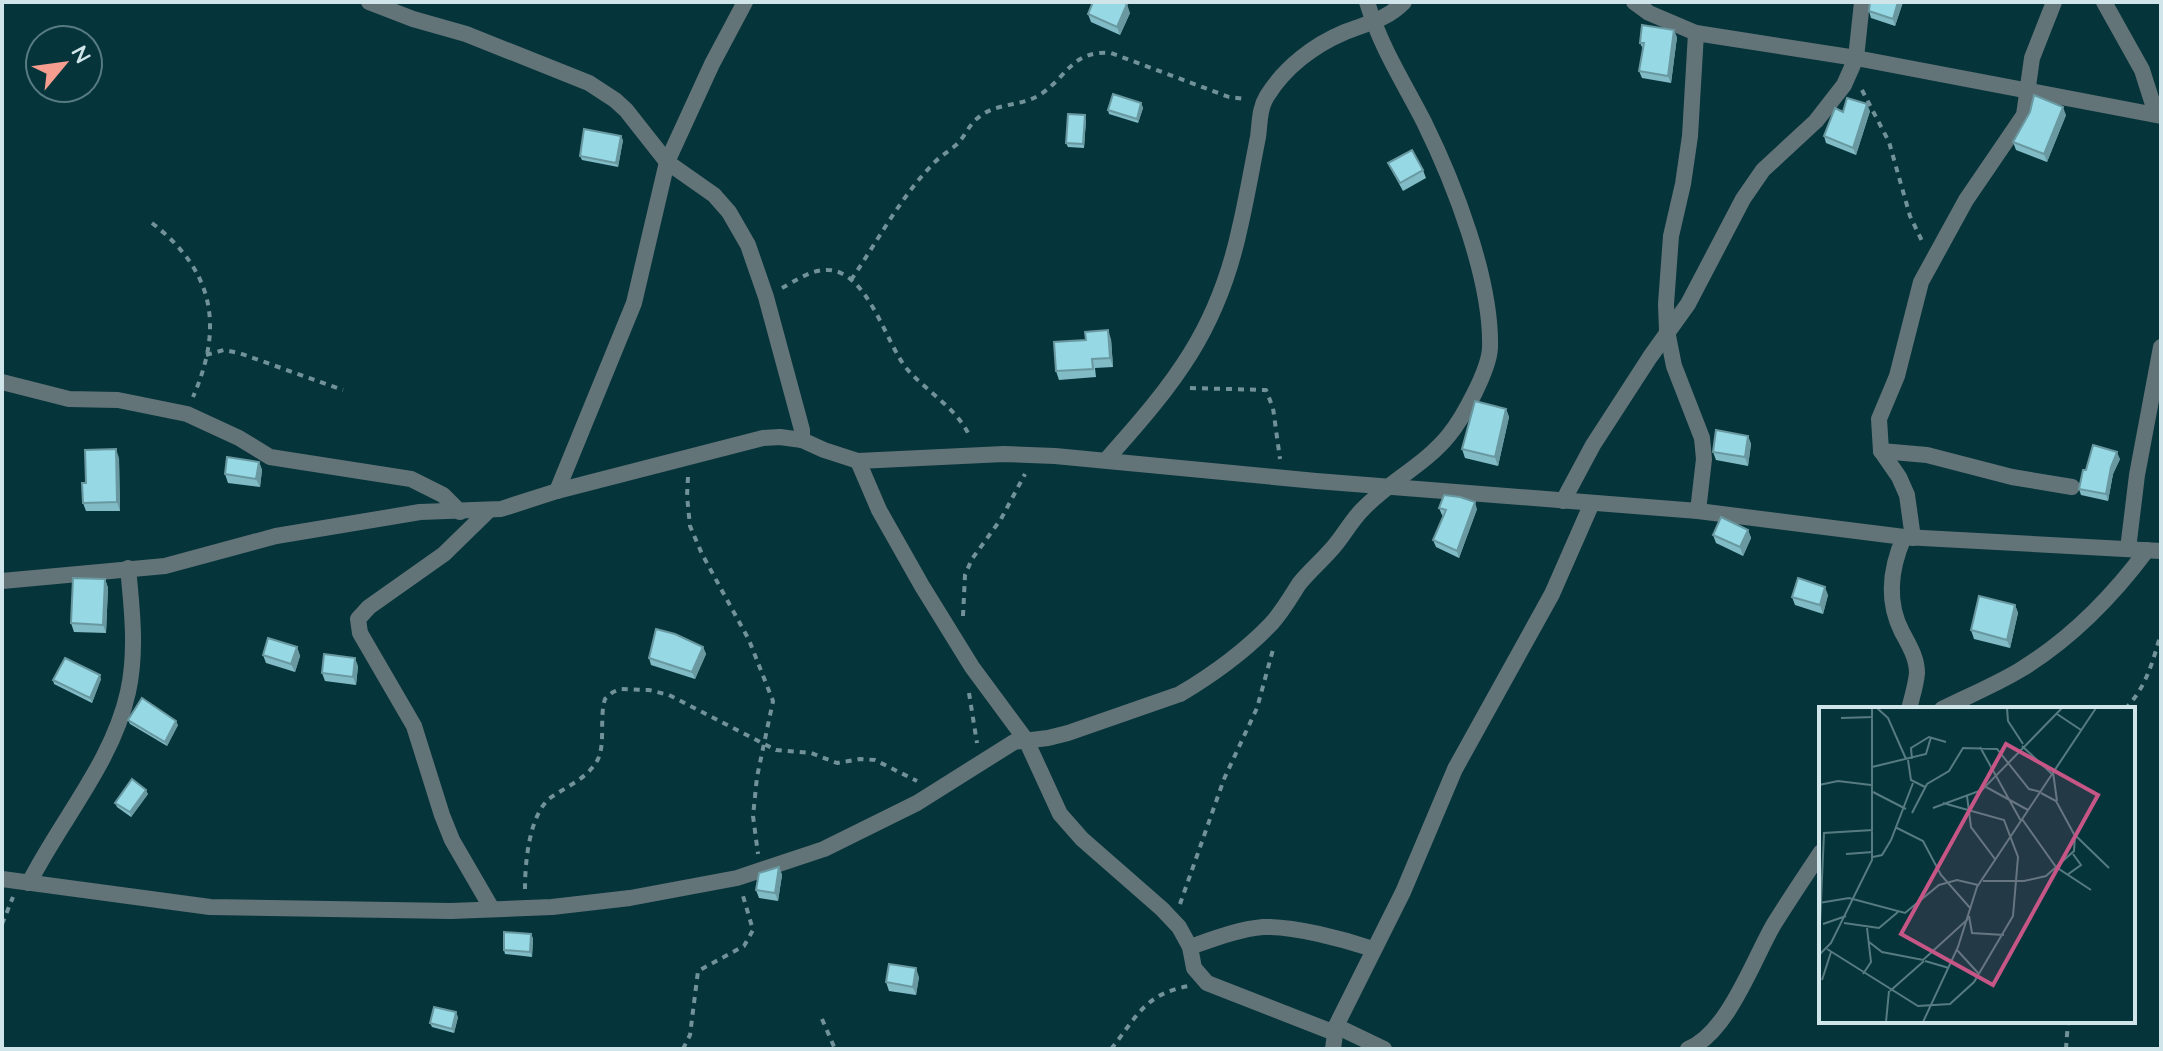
<svg xmlns="http://www.w3.org/2000/svg" width="2163" height="1051" viewBox="0 0 2163 1051" font-family="Quicksand,sans-serif">
<style>
.lines{fill:none;stroke-linecap:round;stroke-linejoin:round}
.path{stroke:#719298;stroke-width:4;stroke-dasharray:6 6;stroke-linecap:butt}
.street{stroke:#637478;stroke-width:16}
.wall{fill:#81bbc5}
.shaded-wall{fill:#6998a0}
.building{fill:#96d9e5;stroke:#6998a0;stroke-width:2}
.inset-road{fill:none;stroke:#567b81;stroke-width:2}
.view{fill:#c65686;fill-opacity:0.15;stroke:#c65686;stroke-width:4}
.inset-edge{fill:none;stroke:#cfe5e9;stroke-width:4}
</style>
<rect width="100%" height="100%" fill="#06343b"/>
<g class="lines">
<g class="path">
<polyline points="1862,90 1889,142 1910,216 1922,241"/>
<path d="M152,223C214,271 224,326 193,397"/>
<path d="M851,280C877,242 900,198 932,165C939,157 948,152 956,145C965,137 969,124 979,117C997,102 1022,107 1041,94C1068,76 1072,50 1111,53L1229,97L1245,99"/>
<path d="M782,288C795,281 812,269 828,270C868,271 886,344 907,369C927,392 957,408 970,437"/>
<polyline points="206,355 224,350 239,353 343,390"/>
<polyline points="1190,388 1266,390 1273,408 1280,459"/>
<polyline points="688,477 687,496 690,526 702,554 749,640 773,701 757,777 753,816 758,854"/>
<polyline points="963,616 965,575 972,559 1001,519 1025,474"/>
<polyline points="969,693 977,743"/>
<path d="M2125,709C2146,688 2153,661 2161,633"/>
<path d="M525,889C525,863 529,811 553,796C568,786 587,778 597,761C606,746 599,718 605,699L613,692L621,689L649,690L669,695L776,750L811,753L837,763L860,759L875,760L917,781"/>
<polyline points="1180,904 1224,779 1257,708 1274,646"/>
<polyline points="2,924 13,897"/>
<polyline points="822,1019 835,1049"/>
<polyline points="683,1049 690,1035 698,971 744,946 753,930 743,896"/>
<path d="M1111,1049C1137,1017 1144,994 1189,986"/>
<polyline points="2066,1049 2068,1021"/>
</g>
<g class="street">
<polyline points="369,2 413,19 466,34 589,83 615,100 626,110 667,162 714,195 729,212 748,245 766,297 802,430 802,440"/>
<polyline points="1634,2 1649,13 1696,33 1856,58 2161,116"/>
<polyline points="2104,2 2142,70 2156,114"/>
<polyline points="1696,33 1690,136 1683,184 1671,236 1666,304 1667,331 1674,366 1702,438 1704,459 1698,511"/>
<polyline points="2,382 69,399 118,400 187,414 239,438 270,457 411,479 443,495 460,512"/>
<polyline points="1881,451 1927,455 2012,477 2072,487"/>
<path d="M1106,460C1175,383 1218,330 1240,227C1247,197 1252,167 1258,137C1260,123 1259,109 1267,96C1285,67 1314,45 1345,32C1368,23 1386,20 1404,2"/>
<polyline points="858,461 879,510 922,586 972,667 1026,740 1060,814 1082,839 1162,909 1179,927 1190,947 1194,968 1207,983 1335,1033"/>
<polyline points="557,491 634,303 667,162 712,64 745,2"/>
<polyline points="1563,501 1593,445 1650,357 1688,304 1743,199 1763,170 1816,121 1844,85 1856,58 1862,2"/>
<polyline points="487,512 444,554 369,607 358,619 360,633 414,726 442,815 452,840 492,909"/>
<path d="M1904,537C1890,569 1886,601 1902,632C1909,645 1917,658 1917,673C1916,685 1912,697 1909,709"/>
<polyline points="1913,538 1907,495 1899,477 1881,451 1879,419 1897,376 1921,282 1966,200 2024,115 2032,58 2054,2"/>
<polyline points="2128,549 2137,475 2161,347"/>
<polyline points="2,581 165,566 276,536 420,512 501,509 557,491 763,438 780,437 802,440 824,450 858,461 1004,454 1055,456 1316,481 1698,511 1904,537 2161,551"/>
<path d="M1942,709C1968,696 1995,685 2020,670C2071,639 2112,597 2147,550"/>
<path d="M2,879L210,907L451,911L552,907L630,898L737,878L824,849L917,803L1014,742L1048,738L1068,733L1180,694C1212,675 1245,651 1271,624C1282,612 1290,598 1299,584C1310,570 1325,558 1336,544C1345,533 1352,520 1362,510C1388,482 1425,465 1449,435C1463,418 1489,370 1490,348C1492,280 1454,183 1424,122C1403,81 1381,48 1367,2"/>
<path d="M29,883C61,820 113,761 128,692C137,652 132,609 128,568"/>
<path d="M1190,947C1213,939 1239,929 1263,927C1294,926 1343,939 1373,949"/>
<polyline points="1336,1026 1384,1049"/>
<polyline points="1333,1049 1336,1026 1403,892 1455,769 1552,594 1592,503"/>
<path d="M1688,1049C1728,1033 1753,960 1774,924C1789,900 1805,876 1821,852"/>
</g>
</g>
<g class="wall">
<polygon points="1870,2 1903,2 1895,26 1871,18 1869,11"/>
<polygon points="1130,13 1120,35 1091,22 1088,14"/>
<polygon points="1677,37 1671,83 1642,78 1639,71 1643,49 1640,43"/>
<polygon points="1141,103 1143,108 1138,123 1109,114 1108,110"/>
<polygon points="1870,111 1856,155 1826,143 1824,136 1843,112"/>
<polygon points="2066,115 2047,162 2016,150 2013,142"/>
<polygon points="1086,120 1084,148 1068,147 1066,143"/>
<polygon points="623,140 618,167 582,160 580,156"/>
<polygon points="1388,163 1423,170 1426,178 1403,191 1392,171"/>
<polygon points="1111,339 1113,367 1095,368 1096,377 1059,380 1056,371"/>
<polygon points="1506,409 1509,417 1498,466 1465,458 1462,449"/>
<polygon points="1748,436 1751,444 1748,466 1716,460 1713,452"/>
<polygon points="119,458 120,511 86,511 83,503 86,483"/>
<polygon points="2120,459 2113,474 2108,501 2081,495 2079,489 2086,470"/>
<polygon points="259,462 262,470 260,487 228,483 225,474"/>
<polygon points="1439,508 1477,509 1459,558 1436,547 1433,540 1443,516 1442,515"/>
<polygon points="1748,530 1751,538 1743,556 1716,543 1713,535"/>
<polygon points="105,579 108,588 106,633 74,632 71,623"/>
<polygon points="1828,595 1823,614 1795,605 1792,597"/>
<polygon points="2015,605 2018,613 2010,648 1974,639 1971,630"/>
<polygon points="297,647 300,656 295,672 266,663 263,655"/>
<polygon points="703,647 706,654 695,679 651,665 649,658"/>
<polygon points="358,666 356,685 325,681 322,673"/>
<polygon points="101,679 92,703 54,684 53,680"/>
<polygon points="128,720 178,725 167,746 130,724"/>
<polygon points="148,794 131,817 117,807 115,803"/>
<polygon points="779,867 782,875 778,901 759,898 756,890"/>
<polygon points="533,938 532,957 505,954 504,950"/>
<polygon points="919,977 916,995 889,991 886,982"/>
<polygon points="458,1017 454,1033 432,1027 430,1023"/>
</g>
<g class="shaded-wall">
<polygon points="1898,2 1903,2 1895,26 1893,19"/>
<polygon points="1127,4 1130,13 1120,35 1117,27"/>
<polygon points="1674,30 1677,37 1671,83 1668,76"/>
<polygon points="1141,103 1143,108 1138,123 1137,119"/>
<polygon points="1867,104 1870,111 1856,155 1853,148"/>
<polygon points="2063,107 2066,115 2047,162 2044,154"/>
<polygon points="1085,115 1086,120 1084,148 1083,144"/>
<polygon points="621,136 623,140 618,167 616,163"/>
<polygon points="1108,330 1111,339 1113,367 1110,358"/>
<polygon points="1506,409 1509,417 1498,466 1495,457"/>
<polygon points="1748,436 1751,444 1748,466 1745,457"/>
<polygon points="116,449 119,458 120,511 117,502"/>
<polygon points="2117,452 2120,459 2113,474 2108,501 2106,494 2111,467"/>
<polygon points="259,462 262,470 260,487 256,479"/>
<polygon points="1475,502 1477,509 1459,558 1457,551"/>
<polygon points="1748,530 1751,538 1743,556 1740,547"/>
<polygon points="105,579 108,588 106,633 103,625"/>
<polygon points="1825,587 1828,595 1823,614 1820,605"/>
<polygon points="2015,605 2018,613 2010,648 2007,640"/>
<polygon points="297,647 300,656 295,672 291,664"/>
<polygon points="703,647 706,654 695,679 692,672"/>
<polygon points="355,658 358,666 356,685 353,677"/>
<polygon points="100,675 101,679 92,703 90,698"/>
<polygon points="176,721 178,725 167,746 165,742"/>
<polygon points="146,790 148,794 131,817 130,812"/>
<polygon points="779,867 782,875 778,901 775,893"/>
<polygon points="531,934 533,938 532,957 530,952"/>
<polygon points="916,968 919,977 916,995 913,987"/>
<polygon points="456,1012 458,1017 454,1033 452,1029"/>
</g>
<g class="building">
<polygon points="1093,2 1122,2 1127,4 1117,27 1088,14"/>
<polygon points="1870,2 1898,2 1893,19 1869,11"/>
<polygon points="1642,25 1674,30 1668,76 1639,71 1644,43 1640,43"/>
<polygon points="1113,94 1141,103 1137,119 1108,110"/>
<polygon points="2034,95 2063,107 2044,154 2013,142 2030,112"/>
<polygon points="1847,98 1867,104 1853,148 1824,136 1835,108 1843,112"/>
<polygon points="1068,114 1085,115 1083,144 1066,143"/>
<polygon points="584,129 621,136 616,163 580,156"/>
<polygon points="1412,150 1423,170 1400,183 1388,163"/>
<polygon points="1108,330 1110,358 1092,359 1093,369 1056,371 1054,342 1086,340 1085,332"/>
<polygon points="1475,401 1506,409 1495,457 1462,449"/>
<polygon points="1716,430 1748,436 1745,457 1713,452"/>
<polygon points="2093,445 2117,452 2111,467 2106,494 2079,489 2083,470 2086,470"/>
<polygon points="116,449 117,502 83,503 82,483 86,483 85,450"/>
<polygon points="227,457 259,462 256,479 225,474"/>
<polygon points="1444,495 1460,497 1475,502 1457,551 1433,540 1446,510 1439,508"/>
<polygon points="1721,517 1748,530 1740,547 1713,535"/>
<polygon points="73,578 105,579 103,625 71,623"/>
<polygon points="1798,578 1825,587 1820,605 1792,597"/>
<polygon points="1979,596 2015,605 2007,640 1971,630"/>
<polygon points="656,629 675,634 703,647 692,672 649,658"/>
<polygon points="268,638 297,647 291,664 263,655"/>
<polygon points="324,654 355,658 353,677 322,673"/>
<polygon points="65,658 100,675 90,698 53,680"/>
<polygon points="142,698 176,721 165,742 128,720"/>
<polygon points="132,779 146,790 130,812 115,803"/>
<polygon points="779,867 775,893 756,890 759,873"/>
<polygon points="504,932 531,934 530,952 504,950"/>
<polygon points="889,964 916,968 913,987 886,982"/>
<polygon points="434,1007 456,1012 452,1029 430,1023"/>
</g>
<g transform="translate(1819 707)">
<rect width="316" height="316" fill="#06343b"/>
<path class="inset-road" d="M58,1L69,11L87,52M188,1L189,14L204,37M238,7L262,23M22,11L54,10M203,39L233,67M161,40L202,114M93,52L92,41L110,30L127,35M89,53L92,73L106,80M53,60L107,47L112,30M234,65L238,94M0,78L19,74L52,78M167,80L209,103M54,85L87,102M222,86L237,94L256,129L255,144L237,160M148,89L152,120L176,152M114,101L163,83L243,1M93,106L108,77L130,64L144,41L178,42L210,82L222,85M203,112L237,160L272,183M76,120L104,134L122,168L152,202M257,129L290,161M27,147L54,145M54,150L63,148L72,133L94,76M248,168L262,158L254,147M164,174H205L227,169L237,160M0,196L30,191L86,206L120,178L138,173L159,178M150,209L153,226L185,228M25,216L60,221L79,205M4,217L27,209M50,235L63,245L104,253L149,212M0,240L5,126L54,123M8,242L99,299L131,297L155,275L194,209L199,150L185,113L124,96M138,243L160,267M0,248L12,236L53,153V1M106,254L130,261M44,267L52,255L48,221M3,273L12,245M71,284L105,254M67,315L70,284M104,315L139,240L158,180L277,1"/>
<path class="view" d="M187,37L279,88L174,278L82,227Z"/>
<rect width="316" height="316" class="inset-edge"/>
</g>
<rect width="2163" height="1051" fill="none" stroke="#cfe5e9" stroke-width="8"/>
<g transform="translate(64 64) rotate(61)"><circle r="38" fill="#06343b" stroke="#567b81" stroke-width="2"/>
<path d="M0-6L14 30L0 20L-14 30Z" fill="#f59d8e"/>
<text y="-12" font-size="22" font-weight="bold" text-anchor="middle" fill="#cfe5e9">N</text>
</g>
</svg>
